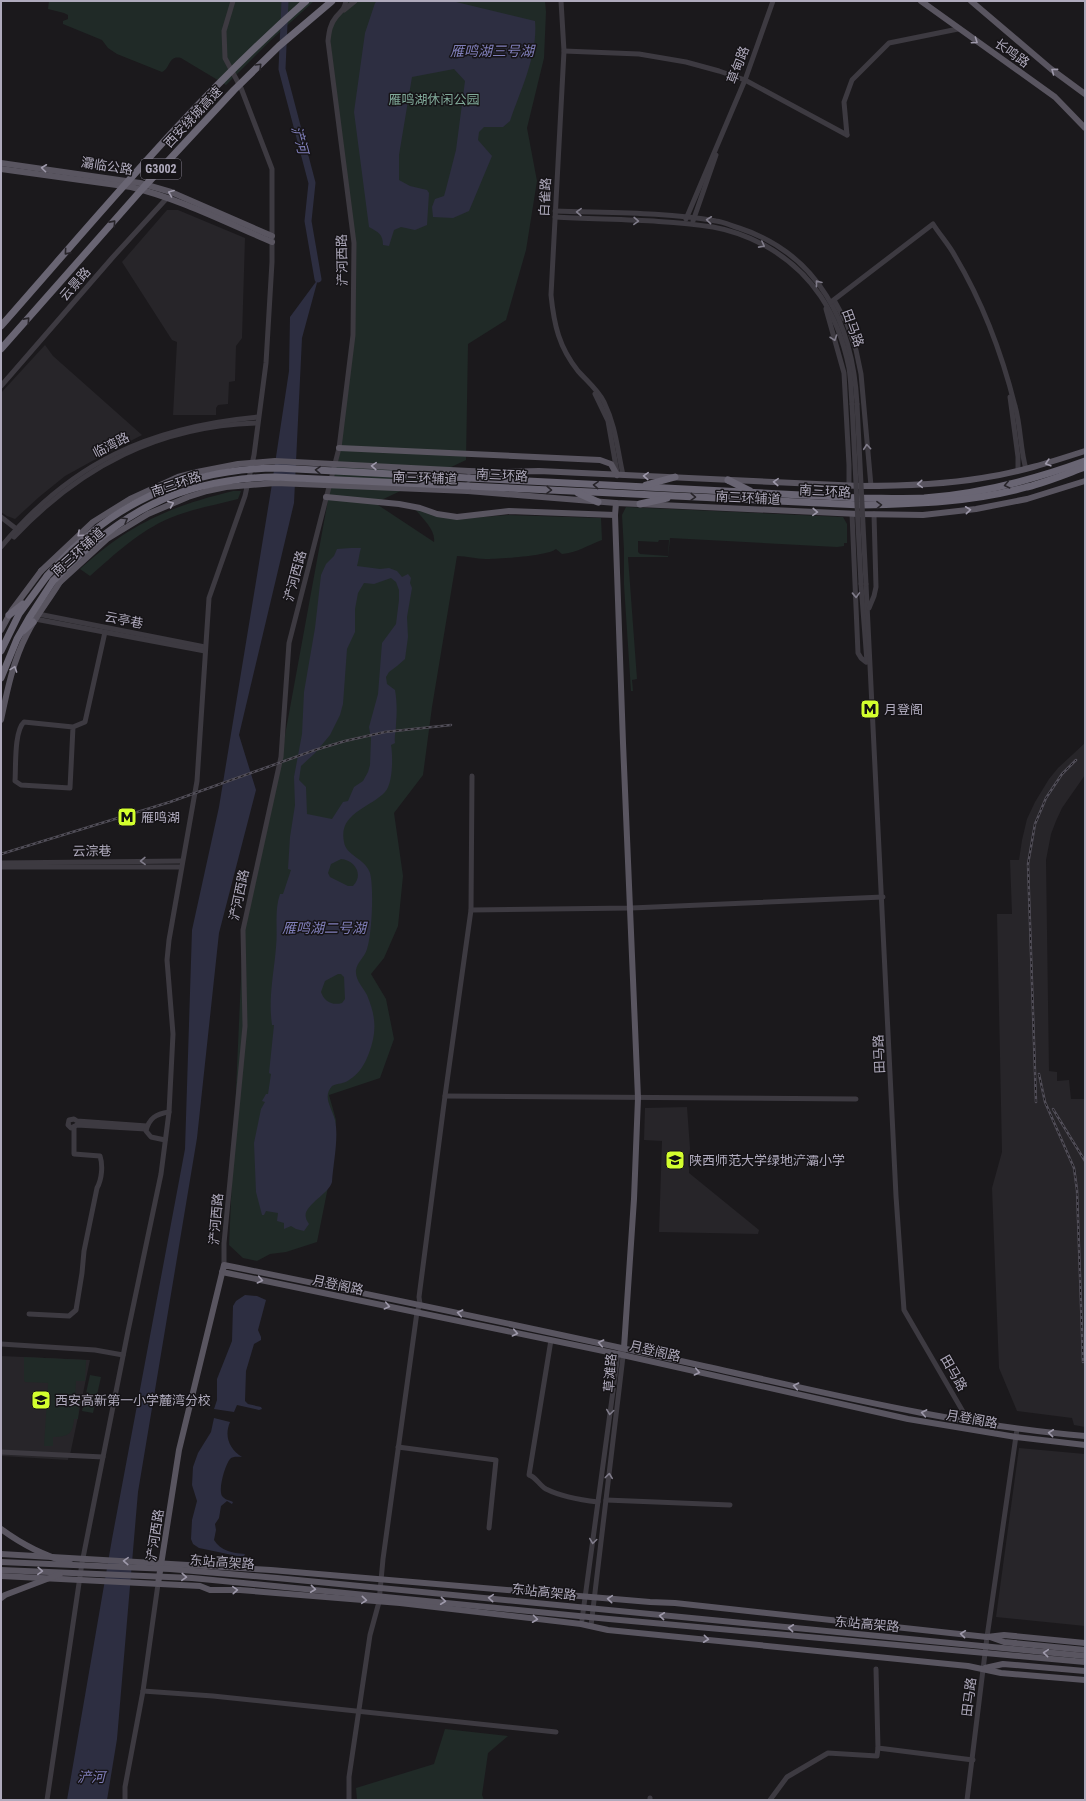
<svg xmlns="http://www.w3.org/2000/svg" width="1086" height="1801" viewBox="0 0 1086 1801" font-family="'Roboto Condensed','Noto Sans SC',sans-serif">
<style>
.built{fill:#272529}
.green{fill:#202a27;fill-rule:evenodd}
.water{fill:#2d2e41;fill-rule:evenodd}
.lines{fill:none;stroke-linecap:round;stroke-linejoin:round}
.river{stroke:#2d2e41;stroke-width:7}
.minor{stroke:#3d3a41;stroke-width:5}
.major{stroke:#595560;stroke-width:6}
.highway{stroke:#696573;stroke-width:7}
.rail-casing{stroke:#514e58;stroke-width:2.5}
.rail{stroke:#161417;stroke-width:1;stroke-dasharray:3;stroke-linecap:butt}
.minor-bridge{stroke:#3d3a41;stroke-width:5}
.major-bridge{stroke:#595560;stroke-width:6}
.highway-bridge{stroke:#696573;stroke-width:7}
.oneway{stroke:#9e99aa}
.oneway2{stroke:#272429}
.oneway3{stroke:#817d8b}
.labels{text-anchor:middle;dominant-baseline:central;stroke-width:3;stroke-linejoin:round;paint-order:stroke}
.shield{fill:#161417;stroke:#817d8a;stroke-width:1}
.shield-label{font-size:12px;font-weight:bold;fill:#afaabc}
.street-label{font-size:13px;fill:#afaabc;stroke:#161417}
.park-label{font-size:13px;fill:#80a999;stroke:#161417}
.poi-label{font-size:13px;fill:#afaabc;stroke:#161417;text-anchor:start}
.water-label{font-size:14px;font-style:italic;fill:#807fba;stroke:#161417}
</style>
<rect width="100%" height="100%" fill="#1b191c"/>
<g class="built">
<polygon points="167,210 178,210 245,238 242,338 236,346 235,381 229,382 228,404 218,405 216,408 216,415 173,415 177,342 172,340 122,262"/>
<polygon points="45,345 53,356 142,435 94,460 65,476 39,497 15,519 7,516 1,512 1,393"/>
<polygon points="1085,743 1085,775 1062,808 1056,821 1051,834 1046,860 1049,1071 1057,1072 1057,1081 1069,1080 1071,1099 1085,1099 1085,1427 1074,1425 1072,1418 1017,1411 999,1368 992,1188 1002,1152 997,914 1012,914 1010,860 1019,860 1022,840 1027,819 1035,802 1049,779 1058,768"/>
<polygon points="687,1107 690,1148 689,1173 759,1230 758,1234 659,1232 662,1141 644,1140 645,1108"/>
<polygon points="1,1356 90,1360 70,1455 69,1454 68,1460 1,1456"/>
<polygon points="1019,1448 1085,1454 1085,1626 996,1617"/>
</g>
<g class="green">
<path d="M49,1H314L270,41L226,85L181,58C168,55 171,68 162,72L117,54L108,48L102,40L63,24V21L68,19V15L64,13L48,9Z"/>
<path d="M346,1H545L546,12L544,58L527,128L537,181L526,250L506,320L468,344L466,460L375,503L434,542C436,530 422,518 415,509L459,519L508,515L601,518L602,540C588,545 577,553 562,554L556,549C548,556 498,559 485,559C476,559 467,556 457,556L432,707L423,775L394,813L403,876L398,926L384,958L371,974L386,999L394,1039L380,1078L329,1095L336,1120L328,1187L317,1242L286,1252L270,1254L257,1261L243,1258L229,1245L243,934L281,757L345,407L353,335L354,243L329,32Z"/>
<path d="M233,491H241L238,499C215,505 192,509 170,518C139,531 114,555 90,576L80,569C130,524 168,507 233,491Z"/>
<path d="M626,507L843,517L847,524V543H844V546L837,547L670,538L668,557H628L637,679L632,680L633,691H631L624,585V550L622,515ZM659,540H669L668,556L640,554L638,552V541L658,542Z"/>
<path d="M24,1357L86,1360L85,1381H76L75,1399L80,1400L78,1419H74C73,1434 68,1437 53,1437V1446H44L48,1383L25,1382L24,1380Z"/>
<polygon points="90,1375 101,1377 93,1413 82,1411"/>
<polygon points="445,1729 508,1736 488,1753 482,1795 484,1800 357,1800 356,1788 434,1764"/>
</g>
<g class="water">
<path d="M377,1H452L535,21C538,55 521,89 510,121L503,127H484L479,132L478,140L492,156L469,211L453,218L433,217L432,207L435,199L444,196L446,189L456,150L465,81L454,69L412,77L399,155V180L410,186L427,190L429,193L427,225L415,230L401,227L394,230L389,246L383,245C383,234 378,232 369,227L354,112L365,33L375,3Z"/>
<polygon points="318,279 302,338 294,503 239,735 256,790 219,933 197,1138 138,1492 117,1739 107,1800 67,1800 112,1539 185,1149 192,930 219,807 271,490 289,371 290,317"/>
<path d="M351,548H361C359,554 359,559 357,566L380,569L389,568L397,571L402,577L408,574L411,578L410,583L412,588L407,617L408,637L405,659L397,666L389,672L386,677L387,684L395,690C397,701 397,713 396,724C396,731 394,737 395,743L391,745C393,756 393,784 385,792C370,808 338,813 344,842C346,856 365,858 370,873C374,887 372,935 367,949C365,957 357,962 356,970C355,980 363,987 367,995C376,1017 377,1031 369,1053C365,1064 359,1074 349,1080C344,1084 338,1083 332,1086C322,1097 332,1108 335,1120C339,1138 333,1164 332,1182C329,1194 302,1206 306,1218C306,1220 308,1222 309,1224L304,1231L296,1229L291,1226L284,1229V1223L277,1221L278,1213L266,1211L264,1215H262L256,1192L254,1143L261,1109L265,1102L262,1101L266,1094H268L271,1074L269,1073L274,1025H272C268,998 274,973 276,947C278,929 274,911 280,894H283L291,870L288,869L290,837L295,805L294,777L302,734L304,692L315,628L321,575L326,564L334,556L337,549ZM391,578L396,582L399,590V600L396,624L382,643L378,694L369,727L371,739L370,765L368,772L363,781L354,787L348,801L343,802L332,819L307,814L306,787L299,780L301,766L315,753L330,735L340,715L343,704L347,649L355,632V609L358,593L364,583L374,584ZM341,859C355,860 364,875 353,886H348L330,877L328,873L331,864ZM338,974H341L344,977L345,999L342,1003C332,1006 324,1001 321,992L325,981Z"/>
<polygon points="245,1295 257,1296 266,1300 258,1330 261,1337 261,1340 254,1344 246,1371 245,1401 248,1404 261,1407 262,1409 259,1410 237,1405 234,1412 214,1409 217,1400 217,1379 232,1341 233,1306 236,1301"/>
<path d="M214,1418L230,1422C224,1436 229,1449 242,1457C238,1457 233,1456 230,1459C225,1465 218,1489 222,1496C225,1500 229,1500 233,1502L232,1504L227,1501L221,1506L219,1518L215,1524L216,1530L214,1540C221,1551 232,1553 245,1554L244,1556H237L199,1548L193,1544L191,1539L192,1520L197,1501L192,1485L193,1467L198,1453L211,1432Z"/>
</g>
<g class="lines">
<polyline class="river" points="285,1 282,69 312,183 308,221 318,279"/>
<g class="minor">
<path d="M561,1L564,51L551,295C554,325 559,347 578,371C587,381 598,390 604,402C616,427 617,448 623,475"/>
<polyline points="344,10 355,1"/>
<polyline points="564,51 639,54 686,62 719,71 745,80 847,135"/>
<polyline points="847,135 844,102 852,80 889,43 958,29"/>
<path d="M555,211C607,213 665,212 716,221C724,222 732,226 739,228C819,254 853,324 857,404"/>
<path d="M555,217C607,220 661,219 713,227C730,230 749,237 764,245C813,272 838,314 849,368C851,380 851,392 852,404"/>
<polyline points="686,219 745,80 773,1"/>
<polyline points="693,221 716,155"/>
<polyline points="834,300 847,324 856,350 861,374 871,486"/>
<path d="M831,302L933,224C940,235 949,245 955,256C983,303 1002,354 1015,406C1021,427 1020,449 1026,469"/>
<polyline points="826,309 844,373 849,465 849,486"/>
<polyline points="1,386 113,257 167,198"/>
<polyline points="595,394 608,421 617,472"/>
<polyline points="1010,397 1018,457 1018,471"/>
<polyline points="852,514 858,653 861,658 866,662"/>
<polyline points="1,517 19,531"/>
<path d="M14,537C81,466 159,426 257,423"/>
<path d="M1,547C71,462 150,427 258,417"/>
<polyline points="861,584 867,662"/>
<polyline points="866,584 896,1196 904,1310 969,1422"/>
<polyline points="869,608 874,596 876,587 874,514"/>
<polyline points="38,614 205,647"/>
<polyline points="35,619 205,651"/>
<path d="M73,727L24,722C14,731 16,767 15,781L21,785L70,788L73,727L85,722L105,632"/>
<polyline points="1,863 182,861"/>
<polyline points="1,867 181,867"/>
<polyline points="471,910 631,908 883,897"/>
<polyline points="445,1096 856,1099"/>
<polyline points="146,1129 77,1125 71,1128 68,1125 69,1120 74,1119 77,1121 147,1126"/>
<path d="M165,1140L151,1137L146,1131C149,1118 156,1114 169,1112"/>
<path d="M224,1265V1243L245,1026L243,930L281,757L289,643L339,448L353,335L354,243L328,41C329,32 330,24 336,17C342,10 344,10 346,1"/>
<path d="M29,1314L69,1316L76,1310L82,1273L84,1251L97,1188C102,1179 103,1165 100,1156L74,1154V1127"/>
<path d="M551,1340L529,1475C536,1477 539,1485 546,1489C562,1497 580,1500 598,1502"/>
<polyline points="1,1344 95,1350 123,1355"/>
<polyline points="398,1447 496,1460 489,1528"/>
<polyline points="1,1452 103,1457"/>
<polyline points="606,1500 730,1505"/>
<polyline points="582,1620 618,1354 620,1352"/>
<polyline points="591,1626 624,1348"/>
<polyline points="876,1669 878,1748 973,1760"/>
<polyline points="143,1691 213,1696 556,1732"/>
<polyline points="47,1800 82,1563 128,1331 161,1174 169,1112 173,1034 167,960 169,940 197,781 209,598 245,496 254,455 266,363 272,262 272,169 241,88 225,58 224,31 233,1"/>
<polyline points="125,1800 125,1787 143,1691 158,1584"/>
<polyline points="349,1800 349,1777 370,1635 379,1602 383,1559 417,1312 420,1304 419,1297 445,1096 471,910 472,776"/>
<polyline points="650,1800 650,1798"/>
<polyline points="770,1800 787,1777 828,1753 877,1756 878,1748"/>
<polyline points="967,1800 987,1637 1017,1429"/>
</g>
<g class="major">
<polyline points="921,1 1055,97 1085,128"/>
<polyline points="971,1 1051,69 1085,94"/>
<polyline points="1,163 140,183 171,192 272,236"/>
<path d="M1,169L131,187C180,199 225,222 272,242"/>
<polyline points="339,448 600,460 611,464 617,475"/>
<path d="M469,471L498,472L539,471L860,486C900,486 941,485 982,478C1017,473 1051,462 1085,451"/>
<polyline points="468,491 616,503 859,514 923,515 976,509 1027,499 1085,481"/>
<polyline points="326,497 399,504 420,508 437,514 457,517 509,511 615,515"/>
<polyline points="616,503 615,515 623,743 638,1098 634,1199 624,1348"/>
<polyline points="1,630 12,610 41,571"/>
<path d="M1,720C7,691 13,661 27,634C36,616 49,600 60,582"/>
<polyline points="222,1272 618,1354 908,1419 1016,1437 1085,1445"/>
<polyline points="1,1554 271,1570 650,1602 675,1603 987,1637 1004,1635 1085,1643"/>
<polyline points="1,1576 200,1586 210,1590 240,1590 400,1603 581,1624 608,1630 968,1666 1001,1673 1085,1680"/>
<path d="M158,1584L179,1450L224,1265C383,1297 541,1330 699,1365C827,1393 954,1425 1085,1436"/>
<polyline points="990,1637 1004,1642 1085,1650"/>
<polyline points="985,1668 1003,1664 1085,1671"/>
</g>
<g class="highway">
<path d="M469,478L860,498C881,498 903,499 924,498C979,494 1033,480 1085,461"/>
<polyline points="728,480 750,491"/>
<polyline points="646,485 675,477"/>
<path d="M468,486L861,505C917,504 973,502 1027,487C1047,482 1066,474 1085,467"/>
<polyline points="578,493 598,502"/>
<polyline points="640,504 667,498"/>
<polyline points="9,615 23,604"/>
<polyline points="23,631 33,622"/>
<polyline points="1,651 19,614 47,576"/>
<polyline points="1,678 17,639 29,618 53,581"/>
</g>
<defs>
<g id="rail">
<polyline points="1,854 170,802 315,750 345,741 385,732 451,725"/>
<polyline points="1039,1074 1045,1102 1074,1168 1077,1190 1083,1362"/>
<polyline points="1036,1102 1028,864 1035,824 1046,798 1062,774 1076,760"/>
<polyline points="1053,1109 1085,1161"/>
</g>
</defs>
<use href="#rail" class="rail-casing"/>
<use href="#rail" class="rail"/>
<g class="minor-bridge">
<polyline points="852,404 861,584"/>
<polyline points="857,404 866,584"/>
</g>
<g class="major-bridge">
<polyline points="41,571 93,522 130,499 178,477 197,472 238,464 275,461 469,471"/>
<polyline points="60,582 107,539 148,514 188,497 207,491 226,487 276,483 468,491"/>
<path d="M1,1529C24,1546 44,1555 71,1564"/>
<polyline points="1,1562 170,1569 277,1578 1085,1656"/>
<polyline points="1,1570 192,1578 609,1619 1085,1662"/>
<polyline points="1,1598 5,1595 60,1574"/>
</g>
<g class="highway-bridge">
<path d="M1,326C99,215 194,99 306,1"/>
<polyline points="1,349 143,188 234,90 279,46 332,1"/>
<path d="M47,576C108,505 183,469 277,468L469,478"/>
<path d="M53,581C119,513 178,479 275,477L468,486"/>
</g>
</g>
<defs><path id="oneway-chevron" d="M-2-3.5L2.5 0L-2 3.5" fill="none" stroke-width="1.6" stroke-linecap="round" stroke-linejoin="round"/></defs>
<g class="oneway">
<use href="#oneway-chevron" transform="translate(975 41) rotate(35)"/>
<use href="#oneway-chevron" transform="translate(1054 71) rotate(-144)"/>
<use href="#oneway-chevron" transform="translate(44 168) rotate(-173)"/>
<use href="#oneway-chevron" transform="translate(171 193) rotate(-159)"/>
<use href="#oneway-chevron" transform="translate(1048 463) rotate(164)"/>
<use href="#oneway-chevron" transform="translate(374 466) rotate(-177)"/>
<use href="#oneway-chevron" transform="translate(646 476) rotate(-177)"/>
<use href="#oneway-chevron" transform="translate(776 482) rotate(-177)"/>
<use href="#oneway-chevron" transform="translate(920 484) rotate(176)"/>
<use href="#oneway-chevron" transform="translate(171 504) rotate(-22)"/>
<use href="#oneway-chevron" transform="translate(968 510) rotate(-6)"/>
<use href="#oneway-chevron" transform="translate(815 512) rotate(3)"/>
<use href="#oneway-chevron" transform="translate(80 534) rotate(138)"/>
<use href="#oneway-chevron" transform="translate(14 669) rotate(-70)"/>
<use href="#oneway-chevron" transform="translate(260 1280) rotate(12)"/>
<use href="#oneway-chevron" transform="translate(387 1306) rotate(12)"/>
<use href="#oneway-chevron" transform="translate(460 1313) rotate(-168)"/>
<use href="#oneway-chevron" transform="translate(515 1333) rotate(12)"/>
<use href="#oneway-chevron" transform="translate(601 1343) rotate(-168)"/>
<use href="#oneway-chevron" transform="translate(697 1372) rotate(12)"/>
<use href="#oneway-chevron" transform="translate(796 1386) rotate(-168)"/>
<use href="#oneway-chevron" transform="translate(924 1413) rotate(-169)"/>
<use href="#oneway-chevron" transform="translate(1051 1433) rotate(-174)"/>
<use href="#oneway-chevron" transform="translate(126 1561) rotate(-177)"/>
<use href="#oneway-chevron" transform="translate(40 1571) rotate(2)"/>
<use href="#oneway-chevron" transform="translate(184 1577) rotate(3)"/>
<use href="#oneway-chevron" transform="translate(313 1589) rotate(6)"/>
<use href="#oneway-chevron" transform="translate(235 1590) rotate(-4)"/>
<use href="#oneway-chevron" transform="translate(491 1598) rotate(-175)"/>
<use href="#oneway-chevron" transform="translate(610 1599) rotate(-175)"/>
<use href="#oneway-chevron" transform="translate(364 1600) rotate(5)"/>
<use href="#oneway-chevron" transform="translate(443 1601) rotate(6)"/>
<use href="#oneway-chevron" transform="translate(662 1616) rotate(-174)"/>
<use href="#oneway-chevron" transform="translate(535 1619) rotate(7)"/>
<use href="#oneway-chevron" transform="translate(791 1628) rotate(-174)"/>
<use href="#oneway-chevron" transform="translate(963 1634) rotate(-174)"/>
<use href="#oneway-chevron" transform="translate(706 1639) rotate(6)"/>
<use href="#oneway-chevron" transform="translate(1046 1653) rotate(-175)"/>
</g>
<g class="oneway2">
<use href="#oneway-chevron" transform="translate(259 66) rotate(-45)"/>
<use href="#oneway-chevron" transform="translate(113 223) rotate(-48)"/>
<use href="#oneway-chevron" transform="translate(67 252) rotate(131)"/>
<use href="#oneway-chevron" transform="translate(27 320) rotate(-48)"/>
<use href="#oneway-chevron" transform="translate(318 470) rotate(-177)"/>
<use href="#oneway-chevron" transform="translate(596 485) rotate(-177)"/>
<use href="#oneway-chevron" transform="translate(1007 485) rotate(168)"/>
<use href="#oneway-chevron" transform="translate(549 490) rotate(3)"/>
<use href="#oneway-chevron" transform="translate(693 497) rotate(3)"/>
<use href="#oneway-chevron" transform="translate(879 505) rotate(-1)"/>
<use href="#oneway-chevron" transform="translate(125 520) rotate(-31)"/>
</g>
<g class="oneway3">
<use href="#oneway-chevron" transform="translate(579 212) rotate(-178)"/>
<use href="#oneway-chevron" transform="translate(709 220) rotate(-174)"/>
<use href="#oneway-chevron" transform="translate(636 221) rotate(2)"/>
<use href="#oneway-chevron" transform="translate(762 245) rotate(28)"/>
<use href="#oneway-chevron" transform="translate(818 283) rotate(-128)"/>
<use href="#oneway-chevron" transform="translate(834 338) rotate(71)"/>
<use href="#oneway-chevron" transform="translate(867 447) rotate(-95)"/>
<use href="#oneway-chevron" transform="translate(856 595) rotate(88)"/>
<use href="#oneway-chevron" transform="translate(143 861) rotate(179)"/>
<use href="#oneway-chevron" transform="translate(610 1412) rotate(98)"/>
<use href="#oneway-chevron" transform="translate(609 1476) rotate(-83)"/>
<use href="#oneway-chevron" transform="translate(593 1541) rotate(98)"/>
</g>
<defs>
<symbol id="metro-square" viewBox="-11 -11 22 22"><rect x="-9" y="-9" width="18" height="18" rx="4" fill="#d3ff2e" stroke="#161417"/><path d="M-5.5 5V-5H-3L0 0L3-5H5.5V5H3V-.5L0 4L-3-.5V5Z" fill="#111"/></symbol>
<symbol id="school-square" viewBox="-11 -11 22 22"><rect x="-9" y="-9" width="18" height="18" rx="4" fill="#d3ff2e" stroke="#161417"/><path d="M0-5L7-2L0 1L-7-2ZM-4 1L0 2.5L4 1V4Q0 6-4 4Z" fill="#111"/></symbol>
</defs>
<g fill-rule="evenodd">
<use href="#metro-square" x="859" y="698" width="22" height="22"/>
<use href="#metro-square" x="116" y="806" width="22" height="22"/>
<use href="#school-square" x="664" y="1149" width="22" height="22"/>
<use href="#school-square" x="30" y="1389" width="22" height="22"/>
</g>
<g class="labels">
<rect class="shield" x="141" y="159" width="40" height="20" rx="3"/>
<g class="shield-label">
<text x="161" y="169">G3002</text>
</g>
<g class="street-label">
<text transform="translate(1012 53) rotate(35)">长鸣路</text>
<text transform="translate(738 65) rotate(-69)">草甸路</text>
<text transform="translate(193 117) rotate(-47)">西安绕城高速</text>
<text transform="translate(107 166) rotate(9)">灞临公路</text>
<text transform="translate(545 197) rotate(-87)">白雀路</text>
<text transform="translate(342 260) rotate(-91)">浐河西路</text>
<text transform="translate(75 284) rotate(-49)">云景路</text>
<text transform="translate(853 328) rotate(70)">田马路</text>
<text transform="translate(111 445) rotate(-27)">临湾路</text>
<text transform="translate(502 475) rotate(3)">南三环路</text>
<text transform="translate(425 478) rotate(2)">南三环辅道</text>
<text transform="translate(176 484) rotate(-19)">南三环路</text>
<text transform="translate(825 491) rotate(3)">南三环路</text>
<text transform="translate(748 498) rotate(3)">南三环辅道</text>
<text transform="translate(78 552) rotate(-42)">南三环辅道</text>
<text transform="translate(295 576) rotate(-75)">浐河西路</text>
<text transform="translate(124 620) rotate(11)">云亭巷</text>
<text transform="translate(92 851) rotate(-1)">云淙巷</text>
<text transform="translate(239 895) rotate(-78)">浐河西路</text>
<text transform="translate(879 1054) rotate(-93)">田马路</text>
<text transform="translate(216 1219) rotate(-85)">浐河西路</text>
<text transform="translate(338 1285) rotate(12)">月登阁路</text>
<text transform="translate(655 1351) rotate(13)">月登阁路</text>
<text transform="translate(610 1373) rotate(-86)">草滩路</text>
<text transform="translate(954 1373) rotate(60)">田马路</text>
<text transform="translate(972 1419) rotate(10)">月登阁路</text>
<text transform="translate(155 1535) rotate(-81)">浐河西路</text>
<text transform="translate(222 1562) rotate(4)">东站高架路</text>
<text transform="translate(544 1592) rotate(6)">东站高架路</text>
<text transform="translate(867 1624) rotate(5)">东站高架路</text>
<text transform="translate(969 1697) rotate(-83)">田马路</text>
</g>
<g class="park-label">
<text x="434" y="99">雁鸣湖休闲公园</text>
</g>
<g class="poi-label">
<text x="884" y="709">月登阁</text>
<text x="141" y="817">雁鸣湖</text>
<text x="689" y="1160">陕西师范大学绿地浐灞小学</text>
<text x="55" y="1400">西安高新第一小学麓湾分校</text>
</g>
<g class="water-label">
<text x="492" y="51">雁鸣湖三号湖</text>
<text transform="translate(300 140) rotate(75)">浐河</text>
<text x="324" y="928">雁鸣湖二号湖</text>
<text x="91" y="1777">浐河</text>
</g>
</g>
<rect width="1086" height="1801" fill="none" stroke="#afaabc" stroke-width="4"/>
</svg>
